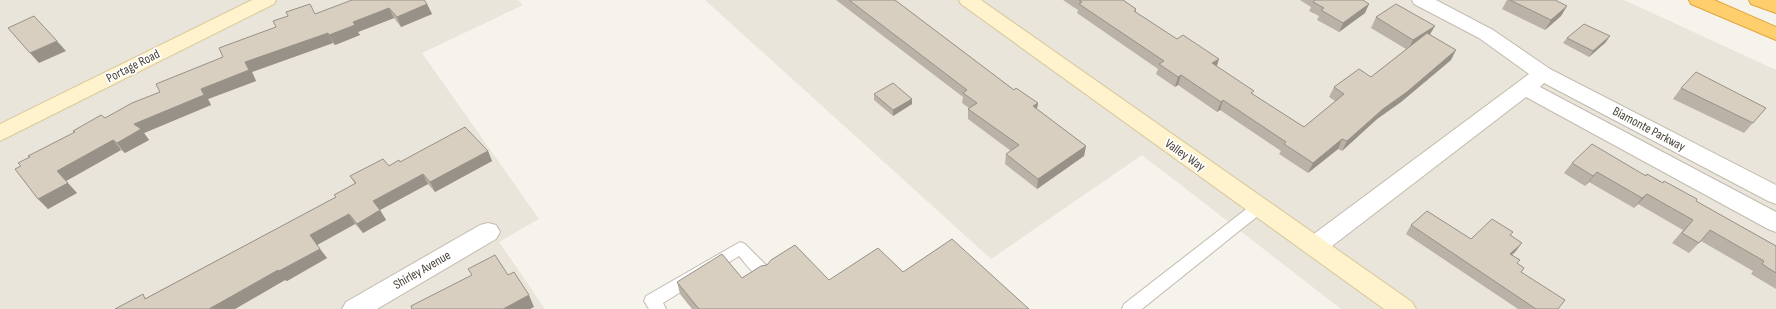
<svg xmlns="http://www.w3.org/2000/svg" width="1776" height="309" viewBox="0 0 1776 309" font-family="'Sofia Sans Condensed',sans-serif">
<style>
.residential{fill:#eae5da}
.lines{fill:none;stroke-linecap:round;stroke-linejoin:round}
.lane-casing{stroke:#c2bbae;stroke-width:2}
.street-casing{stroke:#c2bbae;stroke-width:2}
.secondary-casing{stroke:#d6c79b;stroke-width:2}
.highway-casing{stroke:#e0a43c;stroke-width:2}
.lane{fill:#fff;fill-rule:evenodd}
.street{fill:#fff;fill-rule:evenodd}
.secondary{fill:#fff3cd;fill-rule:evenodd}
.highway{fill:#ffcf6e;fill-rule:evenodd}
.wall{fill:#bab2a6}
.shaded-wall{fill:#979187}
.building{fill:#d8cfc1;stroke:#979187}
.labels{text-anchor:middle;dominant-baseline:central;stroke-width:3.5;stroke-linejoin:round;paint-order:stroke}
.street-label{font-size:13px;fill:#4b4439;stroke:#fff}
</style>
<rect width="100%" height="100%" fill="#f6f3ec"/>
<g class="residential">
<polygon points="0,0 518,0 523,5 422,53 539,219 499,242 545,309 0,309"/>
<polygon points="705,0 1624,0 1776,70 1776,309 1341,309 1142,155 991,259"/>
</g>
<g class="lines">
<defs>
<g id="lane">
<polygon points="1259,201 1264,203 1266,207 1264,211 1142,309 1122,309 1124,304 1254,203"/>
<path d="M740,242L745,244L769,268L771,272L769,276C756,281 747,265 739,256L663,303L666,309H649L644,301L646,296Z"/>
</g>
<g id="street">
<polygon points="1412,0 1436,0 1493,30 1550,69 1776,185 1776,204 1768,201 1544,83 1540,87 1776,212 1776,232 1768,229 1526,97 1323,253 1315,256 1307,253 1303,246 1307,239 1529,74 1479,38 1414,4"/>
<polygon points="488,223 496,225 500,232 496,239 377,309 342,309 346,302 480,225"/>
</g>
<g id="secondary">
<polygon points="252,0 276,0 274,4 0,141 0,124"/>
<polygon points="959,0 981,0 1412,302 1416,309 1384,309 961,4"/>
</g>
<g id="highway">
<polygon points="1689,0 1714,0 1776,27 1776,40 1691,4"/>
<polygon points="1749,0 1776,0 1776,13 1751,4"/>
</g>
</defs>
<use href="#lane" class="lane-casing"/>
<use href="#street" class="street-casing"/>
<use href="#secondary" class="secondary-casing"/>
<use href="#highway" class="highway-casing"/>
<use href="#lane" class="lane"/>
<use href="#street" class="street"/>
<use href="#secondary" class="secondary"/>
<use href="#highway" class="highway"/>
</g>
<g class="wall">
<polygon points="836,0 895,0 1014,90 1038,103 1037,109 1086,146 1084,156 1037,189 1005,164 1006,154 1011,151 968,119 968,109 969,108 962,103 963,97"/>
<polygon points="1063,0 1123,0 1136,9 1136,12 1216,66 1253,95 1304,127 1335,101 1329,97 1334,87 1371,77 1406,49 1371,28 1376,17 1430,35 1451,60 1401,102 1377,119 1342,151 1338,149 1308,173 1279,154 1281,151 1220,110 1217,112 1178,85 1175,87 1156,74 1158,69 1077,13 1078,10"/>
<polygon points="1300,0 1363,0 1365,13 1339,32 1317,20 1319,16 1309,11 1311,7"/>
<polygon points="1507,0 1555,0 1567,6 1561,16 1545,30 1502,9"/>
<polygon points="427,4 432,14 401,27 394,18 358,32 360,35 335,45 333,43 252,72 256,81 208,99 211,105 144,133 149,140 125,153 121,150 66,181 77,193 48,209 21,166 105,118 160,92 223,57 315,14"/>
<polygon points="1567,38 1606,42 1589,57 1563,43"/>
<polygon points="1681,88 1766,108 1744,133 1673,99"/>
<polygon points="874,94 912,99 912,104 893,116 874,100"/>
<polygon points="488,151 492,161 435,192 428,184 380,210 386,220 363,233 355,224 317,245 327,258 287,281 285,280 235,309 115,309 146,298 335,198 355,184 350,176 389,166 400,162"/>
<polygon points="1572,163 1646,175 1647,174 1776,246 1776,289 1751,274 1753,271 1701,241 1689,253 1672,243 1683,230 1638,204 1634,208 1589,182 1585,186 1564,173"/>
<polygon points="1411,225 1471,239 1511,235 1516,251 1512,255 1517,264 1524,268 1521,272 1558,309 1518,309 1406,234"/>
<polygon points="903,272 1029,309 692,309 680,294 677,282 829,280"/>
</g>
<g class="shaded-wall">
<polygon points="427,4 432,14 401,27 397,17"/>
<polygon points="1369,4 1365,13 1339,32 1343,23"/>
<polygon points="1567,6 1561,16 1545,30 1551,20"/>
<polygon points="389,8 394,18 358,32 360,35 335,45 329,35 353,22"/>
<polygon points="1435,26 1429,36 1408,50 1413,40"/>
<polygon points="328,33 333,43 252,72 256,81 208,99 211,105 144,133 149,140 125,153 117,143 134,124 201,89 245,62"/>
<polygon points="1610,36 1606,42 1589,57 1593,51"/>
<polygon points="57,41 66,51 39,63 30,53"/>
<polygon points="1456,50 1451,60 1401,102 1377,119 1342,151 1347,141 1383,109"/>
<polygon points="1219,59 1216,69 1212,63"/>
<polygon points="1181,75 1178,85 1175,87 1178,77"/>
<polygon points="912,99 912,104 893,116 893,110"/>
<polygon points="1223,100 1220,110 1217,112 1221,102"/>
<polygon points="1038,103 1036,113 1033,106"/>
<polygon points="1342,139 1338,149 1308,173 1313,163"/>
<polygon points="113,140 121,150 66,181 77,193 48,209 38,199 57,171"/>
<polygon points="1086,146 1084,156 1037,189 1038,179"/>
<polygon points="488,151 492,161 435,192 430,182"/>
<polygon points="1597,172 1589,182 1585,186 1593,176"/>
<polygon points="423,174 428,184 380,210 386,220 363,233 357,224 373,201"/>
<polygon points="1647,194 1638,204 1634,208 1642,198"/>
<polygon points="349,214 355,224 317,245 310,235"/>
<polygon points="1522,243 1516,251 1504,262 1510,254"/>
<polygon points="320,249 327,258 287,281 285,280 235,309 209,309 278,270"/>
<polygon points="529,295 534,307 530,309 503,309"/>
</g>
<g class="building">
<polygon points="352,0 424,0 427,4 397,17 389,8 353,22 355,25 329,35 328,33 245,62 249,70 201,89 204,95 134,124 141,129 117,143 113,140 57,171 68,183 38,199 15,169 21,166 18,163 30,157 28,156 75,132 73,131 101,115 105,118 132,103 160,92 156,84 223,57 219,48 276,27 273,21 288,16 286,12 310,4 315,14"/>
<polygon points="849,0 895,0 1014,90 1016,88 1038,103 1033,106 1086,146 1038,179 1006,154 1019,145 968,109 977,103 963,93 967,90"/>
<polygon points="1079,0 1123,0 1136,9 1134,11 1177,39 1183,35 1219,59 1212,63 1254,91 1251,93 1304,127 1344,94 1334,87 1359,69 1371,77 1427,33 1456,50 1407,92 1383,109 1347,141 1342,139 1313,163 1284,144 1286,142 1223,100 1221,102 1181,75 1178,77 1159,64 1164,61 1079,4 1082,2"/>
<polygon points="1315,0 1363,0 1369,4 1343,23 1321,10 1324,8 1313,2"/>
<polygon points="1510,0 1555,0 1567,6 1551,20"/>
<polygon points="1396,4 1435,26 1413,40 1376,17"/>
<polygon points="34,16 57,41 30,53 8,28"/>
<polygon points="1584,24 1610,36 1593,51 1567,38"/>
<polygon points="1696,72 1766,108 1753,123 1681,88"/>
<polygon points="893,83 912,99 893,110 874,94"/>
<polygon points="465,127 488,151 430,182 423,174 373,201 380,210 357,224 349,214 310,235 320,249 279,271 278,270 209,309 115,309 143,294 145,299 336,197 334,195 356,183 350,176 383,159 389,166 399,160 400,162"/>
<polygon points="1592,144 1646,176 1647,174 1663,183 1664,181 1697,199 1696,201 1776,246 1776,273 1762,264 1764,261 1710,230 1699,243 1682,233 1693,220 1647,194 1642,198 1597,172 1593,176 1572,163"/>
<polygon points="1427,211 1471,239 1492,219 1513,232 1510,235 1522,243 1510,254 1520,260 1517,263 1524,268 1521,272 1565,300 1558,309 1536,309 1411,225"/>
<polygon points="952,239 1029,309 699,309 677,282 722,254 742,278 761,266 767,265 771,260 795,245 829,280 878,248 903,272"/>
<polygon points="495,255 508,275 514,272 529,295 503,309 412,309 411,306 472,275 468,269"/>
</g>
<g class="labels">
<g class="street-label">
<text transform="translate(133 66) rotate(-27)">Portage Road</text>
<text transform="translate(1649 129) rotate(28)">Biamonte Parkway</text>
<text transform="translate(1185 155) rotate(35)">Valley Way</text>
<text transform="translate(422 270) rotate(-30)">Shirley Avenue</text>
</g>
</g>
</svg>
